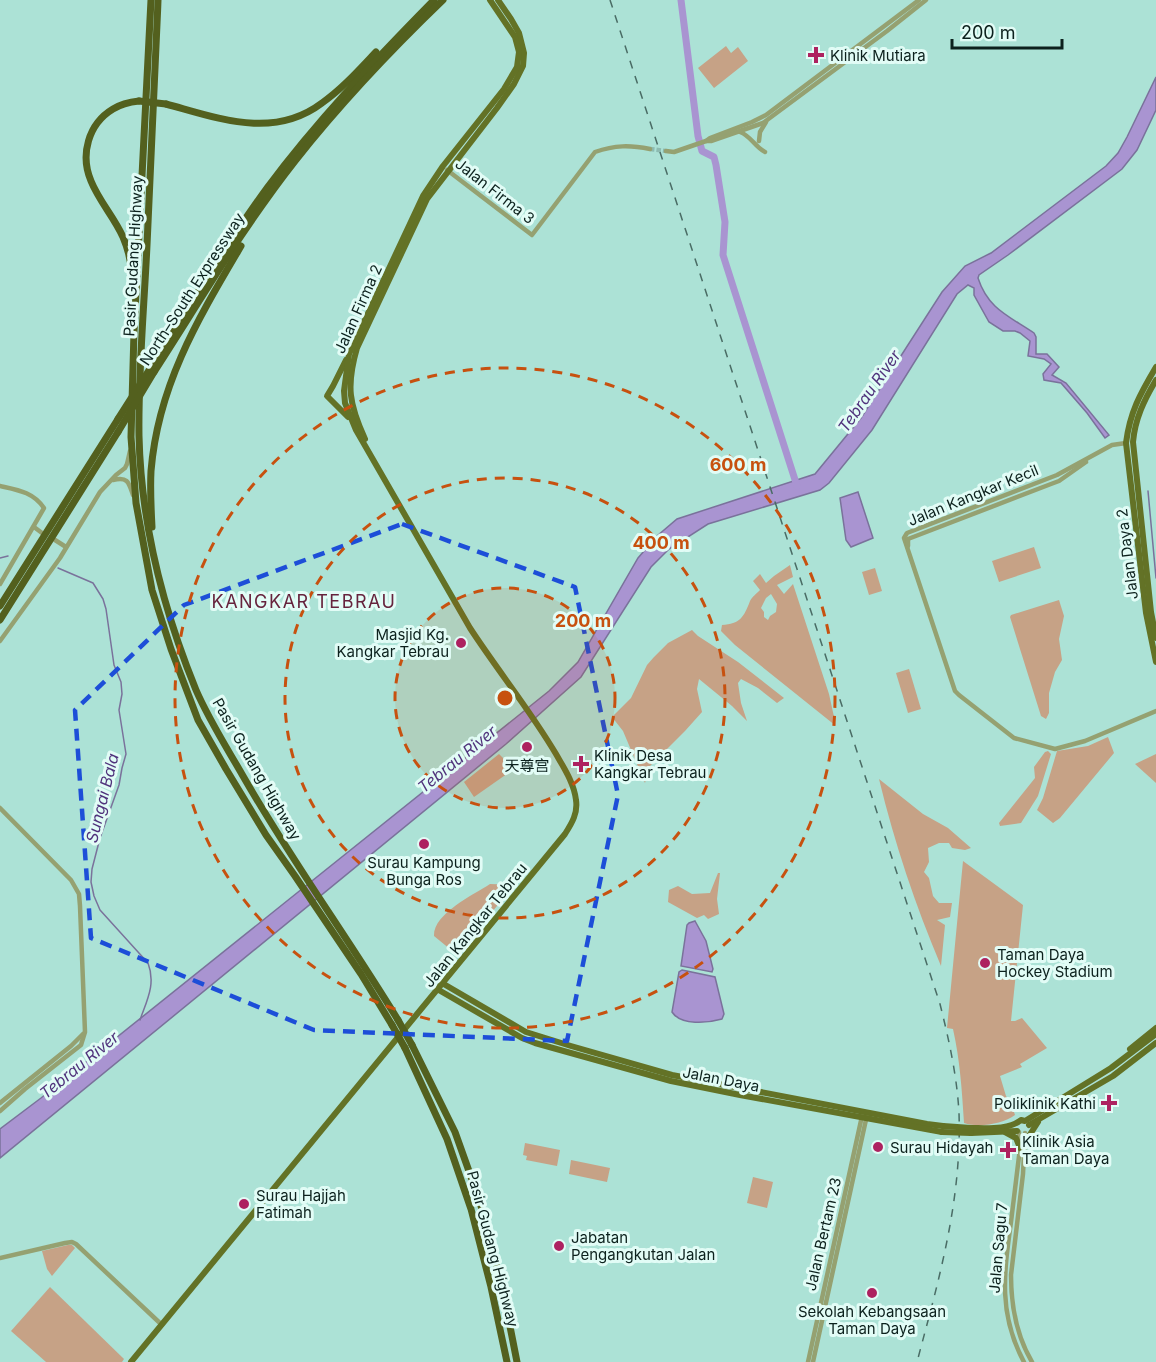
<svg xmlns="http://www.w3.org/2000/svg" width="1156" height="1362" viewBox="0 0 1156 1362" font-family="Inter,'Noto Sans SC',sans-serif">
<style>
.green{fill:#c6a286;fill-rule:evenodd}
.water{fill:#a994d1;stroke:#7a729b;stroke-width:1.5}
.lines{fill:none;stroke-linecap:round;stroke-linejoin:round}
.stream{stroke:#7a729b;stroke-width:1.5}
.river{stroke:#a994d1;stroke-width:7}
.minor-tunnel{stroke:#8cbbb1;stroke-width:4.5;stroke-dasharray:4.5 2;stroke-linecap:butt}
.minor{stroke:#95a171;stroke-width:4.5}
.major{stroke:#637226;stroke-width:6}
.highway{stroke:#53601e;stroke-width:7}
.rail{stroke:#4a6c65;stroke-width:1.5;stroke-dasharray:8 8;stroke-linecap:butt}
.major-bridge{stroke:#637226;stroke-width:6}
.highway-bridge{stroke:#53601e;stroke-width:7}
.marked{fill:none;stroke:#1d4ed8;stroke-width:4.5;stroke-dasharray:12 8;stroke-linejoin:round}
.ring{fill:none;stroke:#c7510f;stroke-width:3;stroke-dasharray:10 8}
.poi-dot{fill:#ad2260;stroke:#e2fcf6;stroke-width:2}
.labels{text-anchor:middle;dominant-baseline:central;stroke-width:6;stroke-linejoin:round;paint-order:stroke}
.poi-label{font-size:15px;fill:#0c211d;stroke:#e2fcf6;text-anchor:start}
.street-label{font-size:15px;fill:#0c211d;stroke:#e2fcf6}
.water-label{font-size:16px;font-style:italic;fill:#50337c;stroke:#e2fcf6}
.quarter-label{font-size:18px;letter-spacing:1.5px;fill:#66233d;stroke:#e2fcf6}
.centre{fill:#c7510f;stroke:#e2fcf6;stroke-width:3}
.ring-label{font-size:18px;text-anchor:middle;font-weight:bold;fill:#c7510f;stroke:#e2fcf6;stroke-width:6;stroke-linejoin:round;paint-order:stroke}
</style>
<rect width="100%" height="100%" fill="#ace2d6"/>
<g class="green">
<polygon points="726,46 731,53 738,47 748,61 714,88 698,68"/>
<polygon points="1034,547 1041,568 999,582 992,561"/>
<path d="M790,565L793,577L777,585L784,594L793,584L829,694L836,726L735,645L721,631L722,625C740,624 744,617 750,601C752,597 757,593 760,590L753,581L760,574L766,583L774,576ZM771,594L777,604L776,612L770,616L768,620L764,617V612L761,608L766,598Z"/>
<polygon points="875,568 882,591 869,595 862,572"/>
<polygon points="1059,600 1064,616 1059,639 1062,660 1055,672 1049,693 1049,713 1046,719 1041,716 1010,617 1011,615"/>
<polygon points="692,630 698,636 738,662 784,698 777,703 758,688 741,679 738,683 741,703 747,721 732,706 699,679 697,689 702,712 685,731 649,767 645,783 623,731 612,717 631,698 647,665 654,657 668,643"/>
<polygon points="909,669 921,709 908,713 896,673"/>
<polygon points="1108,737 1114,753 1060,818 1053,823 1037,810 1043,798 1057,751 1088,746"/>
<polygon points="1048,751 1051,754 1038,796 1021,823 1000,826 999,823 1035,778 1034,767 1045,752"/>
<polygon points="499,754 514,769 474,797 464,782"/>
<polygon points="1156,754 1156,783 1135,764"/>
<path d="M879,779L923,814L948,828L971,848L965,850L952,848L949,843H939L928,848L929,862L924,872L929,878L933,896L939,903H952L950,917L937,920L945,925L941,966C915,904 895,845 879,779Z"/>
<path d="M963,861L1023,905L1011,1021H1015L1022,1018L1047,1048L1020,1064L1022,1067L1000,1076L1006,1096L1011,1103L1015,1115C1003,1124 979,1128 964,1123C962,1091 960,1060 953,1029L947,1028Z"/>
<polygon points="718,873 720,873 717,899 719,914 708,919 704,915 697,918 668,902 669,890 678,886 692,894 710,893"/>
<path d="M490,884L515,885L456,954L434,936C433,914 473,895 490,884Z"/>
<polygon points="525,1143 560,1150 557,1166 526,1160 527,1156 523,1155"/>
<polygon points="571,1160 610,1168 607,1182 569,1174"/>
<polygon points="753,1177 773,1182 767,1208 747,1203"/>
<polygon points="68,1245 72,1245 75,1248 52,1276 47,1269 42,1251"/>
<polygon points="50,1287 124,1359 122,1362 46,1362 11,1331"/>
</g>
<g class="water">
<path d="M1156,77V110L1137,150L1122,169L1008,255L979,275L978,278C988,309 1009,316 1034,333L1036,337V354H1047L1059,367L1052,375L1066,383L1109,435L1105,438L1087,413L1061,383L1044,380L1043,374L1051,364L1044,359L1028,356L1030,341L1020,333L1015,331H1003L989,322L974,295V288L968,285L957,294L872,430L829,483L820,490L708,524L669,549L651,567L581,677L506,744L0,1158V1129L41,1098L549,691L578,662L638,558L657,536L677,519L815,474L861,418L942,292L965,266L991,253L1106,166L1118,153L1127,137Z"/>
<polygon points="858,492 873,538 851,547 846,540 840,498"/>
<polygon points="695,921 706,941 713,969 712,972 681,966 687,925 689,923"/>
<path d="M682,970L715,977L724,1014L722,1019C708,1023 681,1026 672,1012L679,972Z"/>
</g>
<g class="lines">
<g class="stream">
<polyline points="1148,491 1156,578"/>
<polyline points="0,558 8,556"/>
<path d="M58,568L93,583L103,599L106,609L114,665L121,682L122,694L119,710L126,754L122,768L119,785L100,838L92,869L91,882L94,896L100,910L148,963C156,984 147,1000 140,1020"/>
</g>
<polyline class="river" points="681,0 698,136 702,151 714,157 716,165 725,222 723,255 797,486"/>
<polyline class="minor-tunnel" points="650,149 666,151"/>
<g class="minor">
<path d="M740,132C751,136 755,147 765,152"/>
<polyline points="706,141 711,141 763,123 887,31 926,0"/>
<polyline points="759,141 760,132 766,122"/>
<polyline points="666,151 674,152 706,141 710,138 752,122 766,115 919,0"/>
<path d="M447,170L532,235L595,152C615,145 630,145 650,149"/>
<polyline points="1126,443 1112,445 1057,475 907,533 904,538 955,691 959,695 1014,738 1055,749 1085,741 1156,711"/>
<path d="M113,480C128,476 129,483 133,495"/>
<path d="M0,486C18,490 33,492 44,508L0,584"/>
<polyline points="34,527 42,533"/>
<polyline points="55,540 66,547"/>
<polyline points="908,546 908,539 1051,484 1059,481 1086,462"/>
<polyline points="0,641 60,558 100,492 116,475 125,468 127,464 130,451"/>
<polyline points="0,808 71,880 79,894 80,906 85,1032 81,1045 25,1089 0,1111"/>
<polyline points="0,1103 71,1046 83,1034"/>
<path d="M1019,1132L1020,1148C1017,1172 1014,1197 1011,1222C1004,1273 998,1314 1024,1362"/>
<path d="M1025,1133L1023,1174L1011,1275C1011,1306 1016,1335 1032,1362"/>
<polyline points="0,1258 65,1243 72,1242 76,1244 162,1325"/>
<polyline points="808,1362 862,1116"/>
<polyline points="813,1362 867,1115"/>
</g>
<g class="major">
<polyline points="346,360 333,386 327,396 348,417"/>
<path d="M1156,367C1140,394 1130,412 1126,443L1146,613L1156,662"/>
<path d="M1156,380C1144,400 1135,419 1133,442L1151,612L1156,638"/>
<path d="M365,439C349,404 346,386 357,348L427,199L497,108L514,84L523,66L524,53L519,33L511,19L498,0"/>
<polyline points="442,983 526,1032 571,1046 672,1075 927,1124 943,1126"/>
<polyline points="437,989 522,1038 535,1043 671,1081 740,1095 942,1132"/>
<polyline points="1130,1049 1156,1028"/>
<polyline points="1029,1125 1113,1076 1156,1043"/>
<path d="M971,1128C987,1128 1009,1130 1021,1120L1025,1121L1111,1068L1156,1034"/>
<polyline points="1005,1132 1016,1138 1020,1148"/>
<polyline points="971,1133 1017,1131"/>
<polyline points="1025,1147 1029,1136 1038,1122"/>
<path d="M131,1362L565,834C572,823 578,813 576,800C574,783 564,768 556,754C530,710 498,671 470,628L356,430L345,403L344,391L349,354L423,196L443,166L504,89L517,67L519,52L515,37L490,0"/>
</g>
<g class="highway">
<polyline points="151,0 134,332 131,437 136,503 152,590 171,649 198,720 226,769 266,835 295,876 361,974 392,1025"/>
<path d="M158,0C155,82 151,164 147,245C144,309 138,373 139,436C141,524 163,609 196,690C209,720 227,748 243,776C291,860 348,938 398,1020"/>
<path d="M166,104C218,118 273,140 322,103C342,89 359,70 376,52"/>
<path d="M133,282C132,266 129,251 123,237C114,217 99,201 91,181C80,155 88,124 113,109C121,104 130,102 139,101"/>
<path d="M155,361C191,303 227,243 267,188C317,121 375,60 434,0"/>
<path d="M154,372C200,301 243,227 295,161C340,104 391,50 443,0"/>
<path d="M152,527C151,509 150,490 151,471C158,385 198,319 241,246"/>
<polyline points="0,606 118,419"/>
<polyline points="0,620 118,432"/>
<polyline points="412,1045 455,1132 480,1202 502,1286 517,1362"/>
<polyline points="405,1048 447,1139 471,1209 491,1287 507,1362"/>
</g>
<path class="rail" d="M610,0L940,1004C949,1040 957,1076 959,1113C962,1200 939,1279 917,1362"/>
<g class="major-bridge">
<polyline points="943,1126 971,1128"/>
<polyline points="942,1132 971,1133"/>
</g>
<g class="highway-bridge">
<polyline points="139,101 166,104"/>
<polyline points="118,419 155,361"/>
<polyline points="118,432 154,372"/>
<polyline points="398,1020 412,1045"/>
<polyline points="392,1025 405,1048"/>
</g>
</g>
<path class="marked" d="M402,524L575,587L618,795L567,1041L314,1030L91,938L75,710L184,605Z"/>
<circle cx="505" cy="698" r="110" fill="#c7510f" fill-opacity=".12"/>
<g class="ring">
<circle cx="505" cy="698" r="110"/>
<circle cx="505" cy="698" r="220"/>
<circle cx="505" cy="698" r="330"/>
</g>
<g class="poi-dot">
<path d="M813 46h6v6h6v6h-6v6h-6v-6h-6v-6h6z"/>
<circle cx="461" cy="643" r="6"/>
<circle cx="527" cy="747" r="6"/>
<path d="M578 755h6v6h6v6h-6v6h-6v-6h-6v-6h6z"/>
<circle cx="424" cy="844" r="6"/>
<circle cx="985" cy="963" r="6"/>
<path d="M1106 1094h6v6h6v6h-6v6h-6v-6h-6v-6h6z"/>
<circle cx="878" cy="1147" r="6"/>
<path d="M1005 1141h6v6h6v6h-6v6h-6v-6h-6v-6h6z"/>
<circle cx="244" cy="1204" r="6"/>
<circle cx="559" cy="1246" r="6"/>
<circle cx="872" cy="1293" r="6"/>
</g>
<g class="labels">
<g class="poi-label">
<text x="830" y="55">Klinik Mutiara</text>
<text x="449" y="634" text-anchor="end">Masjid Kg.<tspan x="449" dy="17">Kangkar Tebrau</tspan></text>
<text x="594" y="755">Klinik Desa<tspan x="594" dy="17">Kangkar Tebrau</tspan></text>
<text x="527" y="765" text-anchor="middle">天尊宫</text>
<text x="424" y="862" text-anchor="middle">Surau Kampung<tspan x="424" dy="17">Bunga Ros</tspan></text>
<text x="997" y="954">Taman Daya<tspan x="997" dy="17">Hockey Stadium</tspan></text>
<text x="1096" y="1103" text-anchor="end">Poliklinik Kathi</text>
<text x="1022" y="1141">Klinik Asia<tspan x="1022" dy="17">Taman Daya</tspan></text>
<text x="890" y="1147">Surau Hidayah</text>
<text x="256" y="1195">Surau Hajjah<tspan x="256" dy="17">Fatimah</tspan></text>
<text x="571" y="1237">Jabatan<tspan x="571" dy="17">Pengangkutan Jalan</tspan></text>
<text x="872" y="1311" text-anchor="middle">Sekolah Kebangsaan<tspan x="872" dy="17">Taman Daya</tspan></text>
</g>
<g class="street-label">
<text transform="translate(495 191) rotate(38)">Jalan Firma 3</text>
<text transform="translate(133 256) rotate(-87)">Pasir Gudang Highway</text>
<text transform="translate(192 289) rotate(-57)">North–South Expressway</text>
<text transform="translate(358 309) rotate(-66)">Jalan Firma 2</text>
<text transform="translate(973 495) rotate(-22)">Jalan Kangkar Kecil</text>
<text transform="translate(1127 554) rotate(-97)">Jalan Daya 2</text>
<text transform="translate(257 769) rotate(60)">Pasir Gudang Highway</text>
<text transform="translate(475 925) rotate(-51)">Jalan Kangkar Tebrau</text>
<text transform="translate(721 1079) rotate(11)">Jalan Daya</text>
<text transform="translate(823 1234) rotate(-77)">Jalan Bertam 23</text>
<text transform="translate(998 1248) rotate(-85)">Jalan Sagu 7</text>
<text transform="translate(493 1249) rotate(75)">Pasir Gudang Highway</text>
</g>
<g class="water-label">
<text transform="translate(869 391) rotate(-55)">Tebrau River</text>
<text transform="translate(457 759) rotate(-39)">Tebrau River</text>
<text transform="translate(102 798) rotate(-76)">Sungai Bala</text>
<text transform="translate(79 1065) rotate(-39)">Tebrau River</text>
</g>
<g class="quarter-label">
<text x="304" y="601">KANGKAR TEBRAU</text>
</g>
</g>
<circle cx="505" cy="698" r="9" class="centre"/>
<g class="ring-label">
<text x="738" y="471">600 m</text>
<text x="661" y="549">400 m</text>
<text x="583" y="627">200 m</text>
</g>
<path d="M952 39v9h110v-9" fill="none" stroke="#0c211d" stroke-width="3"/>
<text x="961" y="39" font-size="18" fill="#0c211d" stroke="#e2fcf6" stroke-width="4.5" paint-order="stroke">200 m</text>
</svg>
